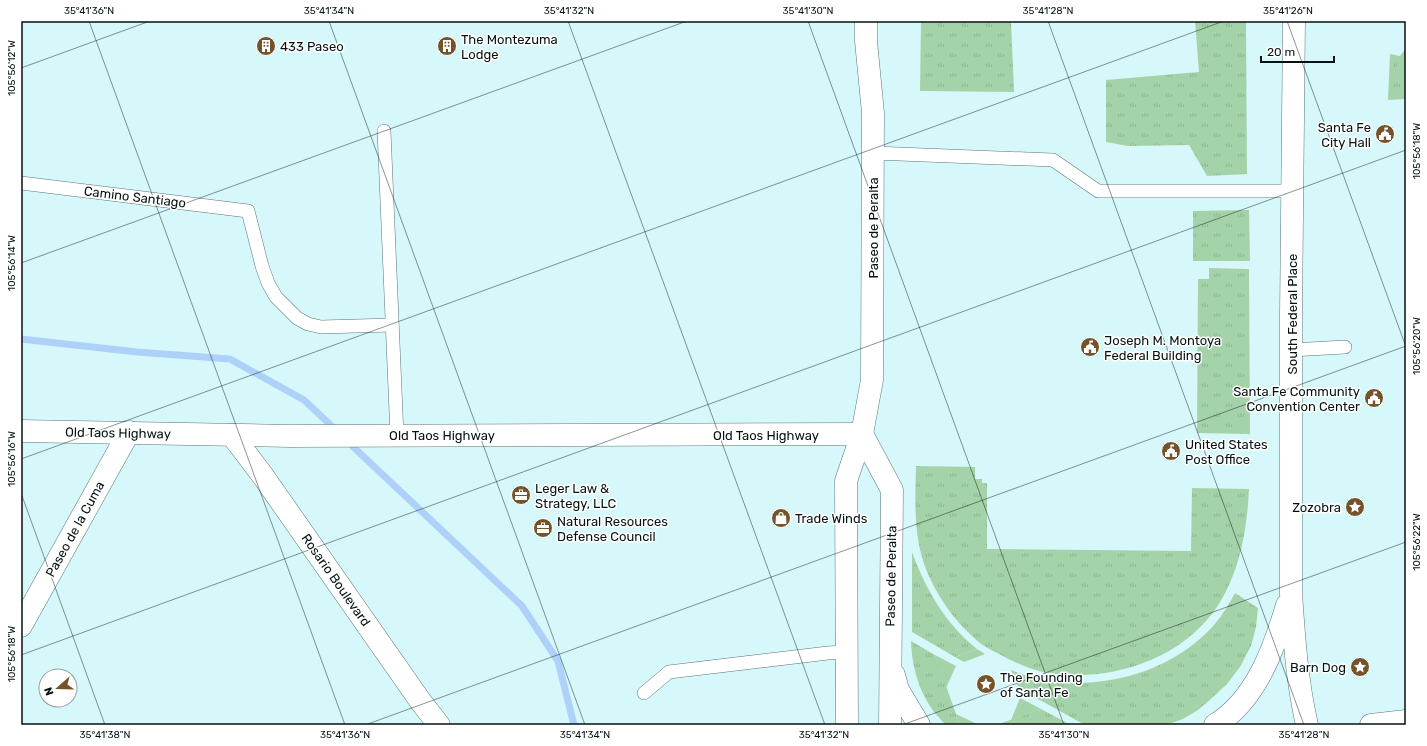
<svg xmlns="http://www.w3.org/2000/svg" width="1427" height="746" viewBox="0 0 1427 746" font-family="Rubik,sans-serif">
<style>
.grass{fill:url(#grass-tufts)}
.garden{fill:#a5d3a9}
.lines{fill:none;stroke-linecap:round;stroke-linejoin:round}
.stream{stroke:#aed1f9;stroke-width:7}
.lane-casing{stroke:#587677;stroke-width:14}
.street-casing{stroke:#587677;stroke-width:23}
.secondary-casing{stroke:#587677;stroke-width:23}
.lane{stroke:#fff;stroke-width:13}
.street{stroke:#fff;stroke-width:22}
.secondary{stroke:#fff;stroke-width:22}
.ticks{fill:none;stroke:#061212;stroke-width:1;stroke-opacity:0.45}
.labels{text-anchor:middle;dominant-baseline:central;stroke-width:3;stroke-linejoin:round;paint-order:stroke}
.poi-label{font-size:13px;fill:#061212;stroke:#fff;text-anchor:start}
.street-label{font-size:13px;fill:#061212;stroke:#fff}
.neatline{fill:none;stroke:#061212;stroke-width:1.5}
.ticks-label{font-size:10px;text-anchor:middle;fill:#061212}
</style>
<defs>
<pattern id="grass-tufts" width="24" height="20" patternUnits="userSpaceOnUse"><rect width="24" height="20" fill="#a5d3a9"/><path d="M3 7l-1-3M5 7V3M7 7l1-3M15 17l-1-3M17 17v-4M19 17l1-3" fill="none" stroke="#8db490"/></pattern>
</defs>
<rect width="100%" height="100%" fill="#d7f8fa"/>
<g class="grass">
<polygon points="921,21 1011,21 1014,92 920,91"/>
<polygon points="1195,21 1246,21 1247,174 1207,176 1189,145 1128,146 1106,142 1106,80 1199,72"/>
<polygon points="1406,49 1406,99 1388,100 1390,54 1400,56"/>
<polygon points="1249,210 1250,261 1193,261 1193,211"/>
<polygon points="1209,268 1249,269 1250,434 1197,433 1198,279 1209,279"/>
<path d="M916,466L975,467V479H982V483H987V549L1191,551L1192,488L1249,489C1247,532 1239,578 1212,614C1174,662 1108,682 1049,673C1032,671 1016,663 1001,655C991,650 981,645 973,637C954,620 938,597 928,574C913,540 915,502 916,466Z"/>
<path d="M912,552C926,590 945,623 977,649L955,657L912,632Z"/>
<path d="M1235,593L1258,608L1256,627L1251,646L1240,667L1227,684L1212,698L1198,710L1183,719L1166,725H1085L1029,694L1021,674C1033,678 1045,681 1057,682C1107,687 1164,672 1202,637C1216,625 1226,610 1235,593Z"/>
<path d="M911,641L935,655L960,725H946C922,703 912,672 911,641Z"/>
<polygon points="1041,709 1071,725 996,725"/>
</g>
<g class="garden">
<path d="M1406,49V84C1394,75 1395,59 1406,49Z"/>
<polygon points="977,649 985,654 964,662 955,657"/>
<polygon points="935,655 956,666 946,688"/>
<polygon points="1011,670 1021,674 1029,694 1019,689"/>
<polygon points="1020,698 1041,709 1011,720"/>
<polygon points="956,714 979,725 960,725"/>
</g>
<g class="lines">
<g class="stream">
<polyline points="21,339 137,352 230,359 304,400 337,431"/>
<polyline points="347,441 522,606 558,661 574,725"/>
</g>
<defs>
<g id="lane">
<polyline points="384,131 397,436"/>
<polyline points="874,153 1053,160 1098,191 1292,191"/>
<polyline points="21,183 248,211 262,266 268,283 276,297 297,318 308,324 321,327 392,325"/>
<polyline points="1291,350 1345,347"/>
<polyline points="644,693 669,672 828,653 846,652"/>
</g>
<g id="street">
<polyline points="232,435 263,476 421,702 439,725"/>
<polyline points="21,626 129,432"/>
</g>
<g id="secondary">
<path d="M1294,21L1291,315V593C1294,637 1297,682 1307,725"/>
<polyline points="21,431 290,436 862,434"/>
<polyline points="862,434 892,490 890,725"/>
<polyline points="894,675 898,690 919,725"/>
<polyline points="847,725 846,481 862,434 872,380 873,113 866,41 866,21"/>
<path d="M1215,725C1256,700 1274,649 1287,605"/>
<polyline points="1371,725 1406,721"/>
</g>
</defs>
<use href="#lane" class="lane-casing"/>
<use href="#street" class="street-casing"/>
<use href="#secondary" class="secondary-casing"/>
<use href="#lane" class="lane"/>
<use href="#street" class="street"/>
<use href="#secondary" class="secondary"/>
</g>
<path class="ticks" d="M89,21L345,725M329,21L585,725M568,21L825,725M808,21L1064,725M1048,21L1304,725M1287,21L1406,347M21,68L150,21M21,263L687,21M21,459L1224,21M21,493L105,725M21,655L1406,150M365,725L1406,346M902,725L1406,542"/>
<defs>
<symbol id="building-disc" viewBox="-11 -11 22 22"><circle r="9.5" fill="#74522a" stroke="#fff"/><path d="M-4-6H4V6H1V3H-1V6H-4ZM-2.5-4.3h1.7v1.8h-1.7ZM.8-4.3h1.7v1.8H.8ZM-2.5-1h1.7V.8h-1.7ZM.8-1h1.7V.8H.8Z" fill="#fff"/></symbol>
<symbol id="civic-disc" viewBox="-11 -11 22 22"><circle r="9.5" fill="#74522a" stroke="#fff"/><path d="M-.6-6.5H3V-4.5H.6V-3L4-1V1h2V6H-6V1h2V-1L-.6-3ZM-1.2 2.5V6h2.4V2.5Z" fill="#fff"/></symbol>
<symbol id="office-disc" viewBox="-11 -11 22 22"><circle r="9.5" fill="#74522a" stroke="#fff"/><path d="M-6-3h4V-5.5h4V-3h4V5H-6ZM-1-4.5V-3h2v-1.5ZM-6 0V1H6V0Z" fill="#fff"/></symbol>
<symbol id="sight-disc" viewBox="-11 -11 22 22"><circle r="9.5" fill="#74522a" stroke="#fff"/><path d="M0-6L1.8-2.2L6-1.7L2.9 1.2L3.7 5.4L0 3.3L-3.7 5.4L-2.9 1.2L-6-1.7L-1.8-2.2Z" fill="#fff"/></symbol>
<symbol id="shop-disc" viewBox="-11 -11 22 22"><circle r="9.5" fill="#74522a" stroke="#fff"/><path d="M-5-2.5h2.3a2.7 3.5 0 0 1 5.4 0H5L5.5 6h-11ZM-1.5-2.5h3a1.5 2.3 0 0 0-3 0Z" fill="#fff"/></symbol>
</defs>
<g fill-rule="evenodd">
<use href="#building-disc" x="255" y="35" width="22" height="22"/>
<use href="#building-disc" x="436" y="35" width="22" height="22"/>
<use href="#civic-disc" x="1374" y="123" width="22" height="22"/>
<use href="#civic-disc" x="1079" y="336" width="22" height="22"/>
<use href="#civic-disc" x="1363" y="387" width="22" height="22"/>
<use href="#civic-disc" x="1160" y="440" width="22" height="22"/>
<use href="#office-disc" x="510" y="484" width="22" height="22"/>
<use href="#sight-disc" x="1344" y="496" width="22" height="22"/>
<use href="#shop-disc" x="770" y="507" width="22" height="22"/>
<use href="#office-disc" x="532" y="517" width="22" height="22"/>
<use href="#sight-disc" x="1349" y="656" width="22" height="22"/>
<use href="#sight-disc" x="975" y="673" width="22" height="22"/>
</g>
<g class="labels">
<g class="poi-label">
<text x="461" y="39">The Montezuma<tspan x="461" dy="15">Lodge</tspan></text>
<text x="280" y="46">433 Paseo</text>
<text x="1371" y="127" text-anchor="end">Santa Fe<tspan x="1371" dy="15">City Hall</tspan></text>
<text x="1104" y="340">Joseph M. Montoya<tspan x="1104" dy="15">Federal Building</tspan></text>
<text x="1360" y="391" text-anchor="end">Santa Fe Community<tspan x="1360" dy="15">Convention Center</tspan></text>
<text x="1185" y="444">United States<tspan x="1185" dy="15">Post Office</tspan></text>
<text x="535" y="488">Leger Law &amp;<tspan x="535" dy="15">Strategy, LLC</tspan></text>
<text x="1341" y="507" text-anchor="end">Zozobra</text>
<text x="795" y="518">Trade Winds</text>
<text x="557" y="521">Natural Resources<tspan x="557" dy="15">Defense Council</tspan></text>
<text x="1346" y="667" text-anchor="end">Barn Dog</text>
<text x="1000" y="677">The Founding<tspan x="1000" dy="15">of Santa Fe</tspan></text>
</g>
<g class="street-label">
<text transform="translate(135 197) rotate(7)">Camino Santiago</text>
<text transform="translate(873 228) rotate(-90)">Paseo de Peralta</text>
<text transform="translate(1292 314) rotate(-90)">South Federal Place</text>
<text transform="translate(118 433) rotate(1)">Old Taos Highway</text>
<text x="442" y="435">Old Taos Highway</text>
<text x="766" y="435">Old Taos Highway</text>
<text transform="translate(75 529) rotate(-61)">Paseo de la Cuma</text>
<text transform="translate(891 576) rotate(-89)">Paseo de Peralta</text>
<text transform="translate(336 580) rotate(55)">Rosario Boulevard</text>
</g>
</g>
<rect width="1427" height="746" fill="none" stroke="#ffffff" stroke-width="44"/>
<g transform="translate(58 688) rotate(250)"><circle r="19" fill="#ffffff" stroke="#9ba0a0"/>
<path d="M0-3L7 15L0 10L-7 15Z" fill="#74522a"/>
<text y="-6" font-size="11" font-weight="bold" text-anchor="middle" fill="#061212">N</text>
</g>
<path d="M1261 56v6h73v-6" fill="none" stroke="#061212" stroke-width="2"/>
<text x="1267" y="56" font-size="12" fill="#061212" stroke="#ffffff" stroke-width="3" paint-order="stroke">20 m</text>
<rect x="22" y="22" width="1383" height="702" class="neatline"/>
<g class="ticks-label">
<text x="89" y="14">35°41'36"N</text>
<text x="329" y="14">35°41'34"N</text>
<text x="569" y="14">35°41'32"N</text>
<text x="808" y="14">35°41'30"N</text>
<text x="1048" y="14">35°41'28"N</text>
<text x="1288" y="14">35°41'26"N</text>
<text transform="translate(11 68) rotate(-90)" y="4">105°56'12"W</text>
<text transform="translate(1416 151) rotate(-90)" y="4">105°56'18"W</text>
<text transform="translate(11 263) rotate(-90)" y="4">105°56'14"W</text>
<text transform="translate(1416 346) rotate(-90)" y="4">105°56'20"W</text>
<text transform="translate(11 459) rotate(-90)" y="4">105°56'16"W</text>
<text transform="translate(1416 542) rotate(-90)" y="4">105°56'22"W</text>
<text transform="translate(11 654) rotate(-90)" y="4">105°56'18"W</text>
<text x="105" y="738">35°41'38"N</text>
<text x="345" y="738">35°41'36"N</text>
<text x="585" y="738">35°41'34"N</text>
<text x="824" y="738">35°41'32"N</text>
<text x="1064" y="738">35°41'30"N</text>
<text x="1304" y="738">35°41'28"N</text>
</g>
</svg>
